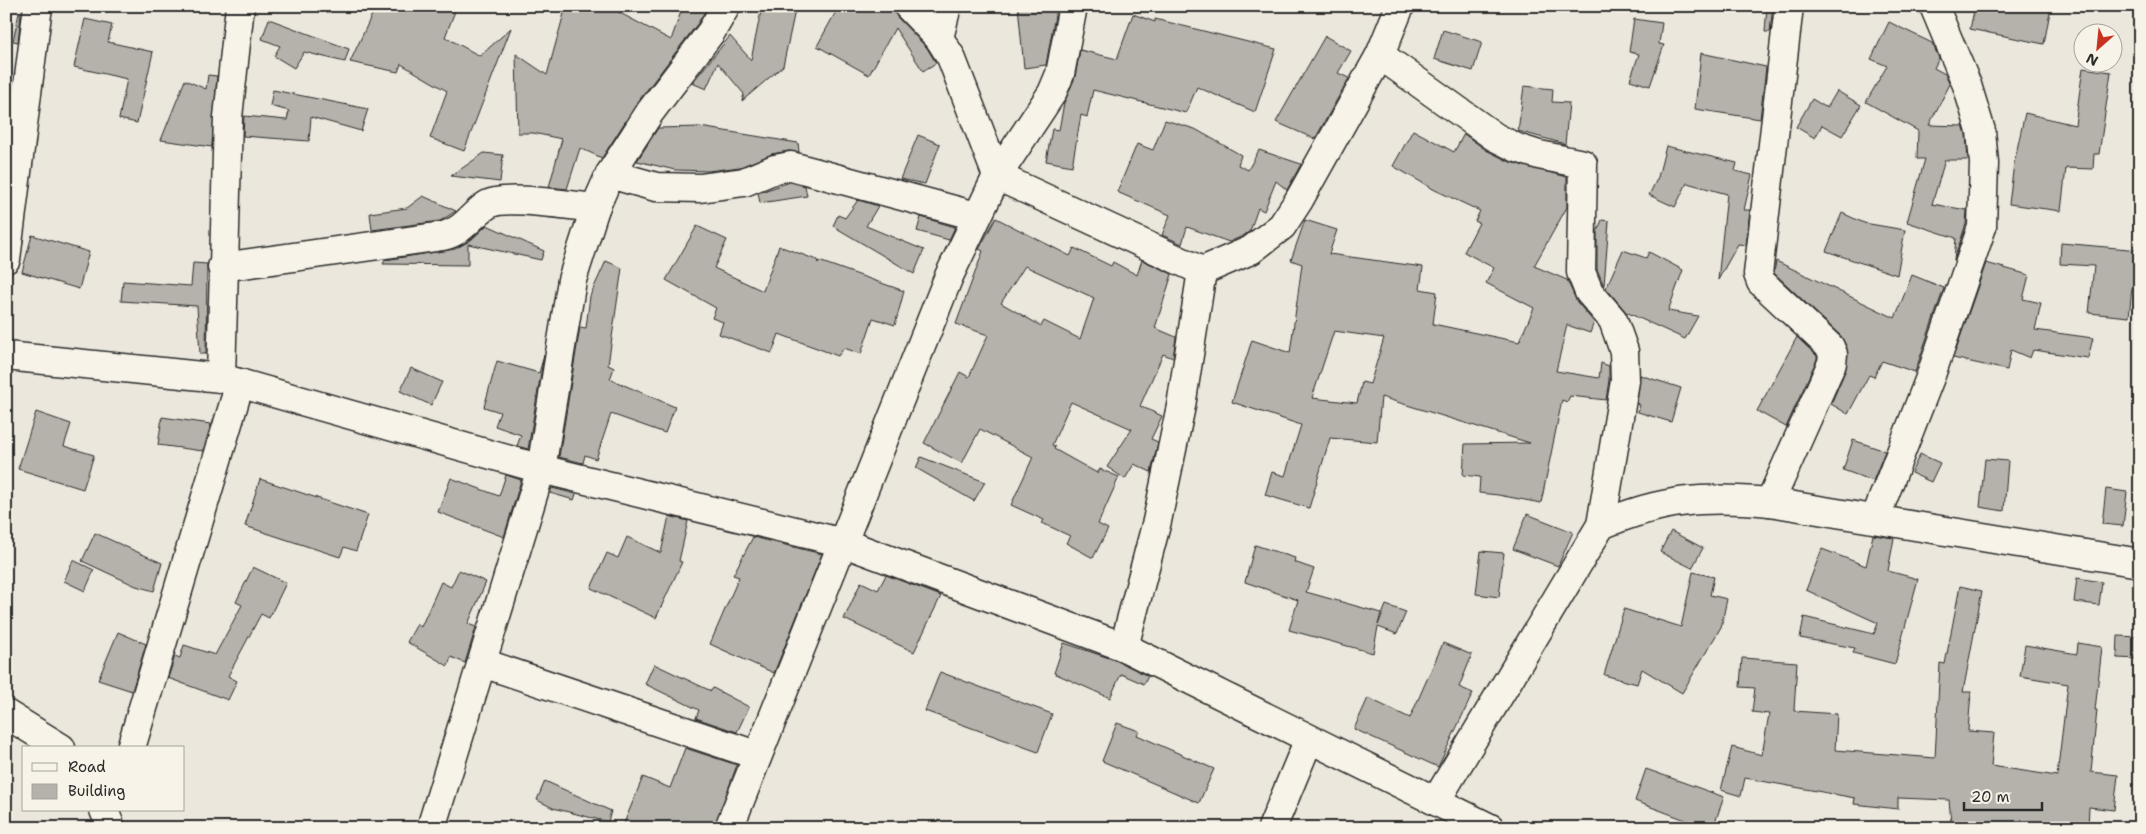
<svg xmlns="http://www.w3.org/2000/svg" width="2146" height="834" viewBox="0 0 2146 834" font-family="'Shantell Sans',sans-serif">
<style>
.building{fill:#b5b2ab;stroke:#2b2b2b;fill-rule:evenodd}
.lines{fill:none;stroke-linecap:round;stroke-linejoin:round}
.minor-casing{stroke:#2b2b2b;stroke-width:31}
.minor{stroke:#f7f3e8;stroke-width:28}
</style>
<rect width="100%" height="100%" fill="#ebe7dd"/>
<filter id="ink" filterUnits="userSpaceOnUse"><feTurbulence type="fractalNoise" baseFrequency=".02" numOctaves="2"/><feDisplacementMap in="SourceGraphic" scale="10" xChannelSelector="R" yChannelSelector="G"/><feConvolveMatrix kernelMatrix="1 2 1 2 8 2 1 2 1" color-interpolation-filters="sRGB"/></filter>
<g filter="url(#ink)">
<g class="building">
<polygon points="376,6 457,6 445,37 480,56 511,28 464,151 430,138 447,91 401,64 398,72 350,62"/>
<polygon points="566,6 607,6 671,40 683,6 708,6 698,23 637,103 602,158 580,148 567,189 549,187 562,139 533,133 518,133 516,54 547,75"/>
<polygon points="762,6 796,6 783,66 742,101 744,94 718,63 706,89 692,83 730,36 751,60"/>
<polygon points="839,6 893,6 897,17 927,48 936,63 923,71 895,28 869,75 817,46"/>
<polygon points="1018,6 1054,6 1055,15 1046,65 1024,68"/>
<polygon points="1767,6 1773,6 1770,32 1765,32"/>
<polygon points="1975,6 2051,6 2044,44 1970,29"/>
<polygon points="19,13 21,14 18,42 13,41"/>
<polygon points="1133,14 1155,22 1155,19 1276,49 1255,112 1197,87 1186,113 1093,90 1087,117 1081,115 1072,166 1046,161 1052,129 1059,130 1064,103 1075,77 1080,50 1117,59"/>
<polygon points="85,19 112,25 108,42 153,52 137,123 119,119 127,79 74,67"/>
<polygon points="269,19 349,49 345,62 304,52 294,68 274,56 280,46 262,39"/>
<polygon points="1634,19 1662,23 1659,44 1664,45 1650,86 1630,80 1639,54 1629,52"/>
<polygon points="1889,22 1932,43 1939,58 1934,68 1945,74 1950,84 1929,125 1963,126 1966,134 1968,160 1945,160 1932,204 1967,210 1966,224 1954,260 1956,238 1907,222 1925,159 1917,159 1918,131 1866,102 1887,66 1871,59"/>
<polygon points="1443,30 1482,42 1473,71 1434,59"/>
<polygon points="1325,36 1351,51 1338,73 1349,78 1315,139 1276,122"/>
<polygon points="1701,53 1766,67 1760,119 1695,109"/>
<polygon points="2083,68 2111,72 2099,154 2094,154 2093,169 2066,168 2061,211 2009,204 2014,163 2025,113 2075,125"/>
<polygon points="208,75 217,76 212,147 161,140 185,80 206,89"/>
<polygon points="1524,86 1553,89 1552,102 1569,103 1565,144 1518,131"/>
<polygon points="12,87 6,132 6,99"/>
<polygon points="273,90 368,109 361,131 311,117 309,141 243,136 244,116 287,120 289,111 270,106"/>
<polygon points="1837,91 1861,105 1842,136 1822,125 1815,138 1796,127 1812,99 1827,108"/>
<polygon points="1165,120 1195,129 1241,155 1238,165 1248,170 1259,150 1301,164 1287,190 1276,181 1264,211 1258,208 1250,231 1243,236 1229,242 1187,227 1182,244 1162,235 1170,215 1117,192 1137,144 1153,150"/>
<polygon points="700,127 798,143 799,152 788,151 772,154 740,167 708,171 675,170 637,161 658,128"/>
<path d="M1413,130L1454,152L1464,134L1486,150L1510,162L1567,177V207L1534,266L1567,280L1577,302L1594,322L1590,333L1567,325L1556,371L1599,378L1601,363L1609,366V380L1606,400L1570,396L1567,402L1562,400L1541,503L1498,495L1479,493L1480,477L1463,475L1465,444L1530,443L1381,397L1377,442L1330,438L1309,508L1265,495L1272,472L1285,476L1301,425L1232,402L1252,340L1290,353L1302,264L1291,260L1305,220L1337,230L1329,254L1423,267L1420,289L1437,292L1433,324L1519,342L1534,308L1486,283L1494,268L1464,252L1479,223L1475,221L1480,211L1435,190L1393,166ZM1334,331L1384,338L1370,384L1362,382L1357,403L1312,398Z"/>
<polygon points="918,135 940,144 925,184 900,179"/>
<polygon points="1666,146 1737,163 1735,171 1752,175 1744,210 1750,210 1746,245 1738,244 1718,280 1727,194 1687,183 1675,207 1649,195 1658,177"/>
<polygon points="484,153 503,155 500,182 451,176"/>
<polygon points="790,182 805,186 807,196 760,203 758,193"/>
<polygon points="423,196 456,211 440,221 372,230 370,213 407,208"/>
<polygon points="858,200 878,206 866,226 924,250 914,274 833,226 838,215 845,218"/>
<polygon points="1842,213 1864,223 1905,230 1897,275 1826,251"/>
<polygon points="921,217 955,227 949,240 917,231"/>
<path d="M996,218L1070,256L1074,248L1111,266L1113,262L1137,275L1142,260L1172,274L1155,328L1176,337L1173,358L1163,354L1140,406L1162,416L1151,439L1158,442L1151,472L1134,464L1125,479L1107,467L1132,429L1071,402L1052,445L1055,447L1054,449L1097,473L1100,469L1119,477L1098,524L1108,529L1093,558L1066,543L1070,536L1042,523L1044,520L1011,505L1033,457L980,429L962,463L924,443L960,372L969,377L988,335L956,324L983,251L979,249ZM1025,266L1094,298L1080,339L1044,321L1041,326L1001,303Z"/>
<polygon points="1602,220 1609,221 1604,286 1597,269 1597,232"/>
<polygon points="487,225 544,251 541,260 468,244 468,265 383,264 385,260 455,249 471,240"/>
<polygon points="697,226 727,240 714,268 763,291 779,246 817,260 818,263 819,261 904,291 895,325 873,318 861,354 844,348 838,356 779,334 772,353 719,334 723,322 712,318 716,308 666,280"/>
<polygon points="32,235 89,252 79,289 22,272"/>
<polygon points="2061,243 2140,250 2140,289 2132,288 2129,317 2089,313 2094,266 2060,264"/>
<polygon points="1623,250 1646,258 1649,252 1683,270 1668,311 1698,316 1685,339 1626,312 1606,288"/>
<polygon points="606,261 622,268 608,365 614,368 610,379 675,407 665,433 611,414 596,459 585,455 583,463 559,457 580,327 586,328 590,296"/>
<polygon points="1776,261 1895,318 1912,275 1944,288 1915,372 1882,361 1874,377 1869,375 1848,414 1831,404 1846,369 1847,348 1841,336 1774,273"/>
<polygon points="193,263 207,264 206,354 200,354 197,306 121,301 123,281 191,286"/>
<polygon points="1986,263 2029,275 2023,299 2041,303 2035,330 2093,338 2088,358 2033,350 2030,358 2011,350 2007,370 1953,358"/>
<polygon points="1797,337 1817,356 1817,359 1786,427 1757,411"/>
<polygon points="544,355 528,449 517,446 521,435 495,426 500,412 484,407 497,361 539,373"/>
<polygon points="411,368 442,382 431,405 400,391"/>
<polygon points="1640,375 1681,388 1671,422 1638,412 1640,405 1637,404"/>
<polygon points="36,412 71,424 64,446 94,455 83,489 18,469"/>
<polygon points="162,417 211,424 203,451 158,445"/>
<polygon points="1853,440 1885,451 1873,481 1843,470"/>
<polygon points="1920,454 1940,463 1931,482 1911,473"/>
<polygon points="921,457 985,482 974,501 916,468"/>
<polygon points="1985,459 2008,461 2004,511 1980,507"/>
<polygon points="506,475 521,480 504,537 438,512 451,478 499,496"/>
<polygon points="260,479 368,515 356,551 344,547 340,557 245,526"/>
<polygon points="552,488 576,494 574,500 550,493"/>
<polygon points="2106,489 2127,492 2123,526 2102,524"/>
<polygon points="1527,514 1573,532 1558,566 1513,549"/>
<polygon points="669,516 688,521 679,561 682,562 656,618 591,588 607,553 618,558 627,537 661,553"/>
<polygon points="1671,531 1703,548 1692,568 1660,552"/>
<polygon points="95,533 162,563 154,591 136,586 82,561"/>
<polygon points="1873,535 1894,538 1888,571 1918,579 1895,664 1853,653 1855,648 1800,638 1804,617 1874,634 1878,623 1806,590 1822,549 1866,566"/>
<polygon points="753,537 822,554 774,673 710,644 739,577 733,575"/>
<polygon points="1255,545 1295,558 1294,562 1314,569 1306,592 1381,613 1378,625 1386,605 1406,612 1397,634 1378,627 1373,653 1289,630 1298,600 1245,582"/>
<polygon points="1481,551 1504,553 1499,597 1476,594"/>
<polygon points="73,560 94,570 85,591 64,581"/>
<polygon points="253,567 286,583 269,618 261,614 228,676 237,681 228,700 168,678 175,656 180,658 184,645 215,655 242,605 236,602"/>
<polygon points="459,570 486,582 468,624 476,627 465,663 451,657 448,666 407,642 417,624 421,627 441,582 451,587"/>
<polygon points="1693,572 1714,577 1710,595 1727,599 1721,627 1682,693 1642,669 1637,684 1604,675 1624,609 1681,627"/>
<polygon points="886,575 941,596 914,652 844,619 861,582 878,590"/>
<polygon points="2077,578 2102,582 2099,605 2074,602"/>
<polygon points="1960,586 1982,591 1963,692 1971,692 1968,731 1994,733 1991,766 2057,776 2068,684 2020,676 2025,645 2077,654 2078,643 2102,647 2095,710 2097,710 2091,772 2118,775 2114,810 2089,807 2088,828 1978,828 1979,821 1951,822 1949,800 1898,798 1898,809 1854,804 1855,798 1745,778 1741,796 1721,790 1732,747 1762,755 1769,714 1752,712 1755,688 1740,687 1742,658 1797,662 1794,711 1837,714 1835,750 1935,758 1940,663 1945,664"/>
<polygon points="118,632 146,644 132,691 98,680"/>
<polygon points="2118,636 2140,637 2140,659 2117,658"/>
<polygon points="1064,643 1118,661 1148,676 1144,684 1121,674 1110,698 1054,673"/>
<polygon points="1443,643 1472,655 1459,687 1473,693 1438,767 1354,729 1368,698 1410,718"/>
<polygon points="654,664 711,691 713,688 749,707 737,732 696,718 699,710 645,684"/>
<polygon points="940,672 1052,714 1038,752 925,711"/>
<polygon points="1117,723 1139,731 1137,735 1214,769 1199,803 1102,761"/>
<polygon points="685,748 737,765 714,828 622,828 643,777 670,788"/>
<polygon points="1646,769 1724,797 1713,828 1707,828 1635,801"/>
<polygon points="545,781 611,811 608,822 553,808 537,800"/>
</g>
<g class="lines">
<defs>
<g id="minor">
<polyline points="908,6 939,38 951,57 997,176 1202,271 1251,250 1282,226 1299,200 1380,55 1495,137 1517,148 1539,155 1583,164 1581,272 1589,292 1613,320 1624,351 1625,381 1601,525 1436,801"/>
<polyline points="939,38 947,6"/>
<polyline points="1380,55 1400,6"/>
<polyline points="610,174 656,187 700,188 744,182 775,169 791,166 976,216"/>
<polyline points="6,259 38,6"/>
<path d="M222,267L443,236C464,231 470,216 487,205C503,194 573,206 595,208"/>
<polyline points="6,356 221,378 541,469 844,543 1124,647 1490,828"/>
<polyline points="221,378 228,117 240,6"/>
<polyline points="1770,502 1832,363 1833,354 1830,347 1761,282 1758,274 1789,6"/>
<polyline points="1875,519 1931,375 1982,227 1984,163 1981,131 1967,85 1934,6"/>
<path d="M1601,525C1663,499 1703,496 1770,502L2140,563"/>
<polyline points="1124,647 1157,521 1181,406 1202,271"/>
<polyline points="483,663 756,755"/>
<polyline points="6,714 61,748"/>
<polyline points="131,748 240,383"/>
<polyline points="104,810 111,828"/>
<polyline points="431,828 541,469 572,280 595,208 610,174 650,112 711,32 726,6"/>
<polyline points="729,828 949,276 997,176 1052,93 1060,74 1073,6"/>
<polyline points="1272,828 1309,739"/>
</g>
</defs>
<use href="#minor" class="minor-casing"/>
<use href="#minor" class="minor"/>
</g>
</g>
<rect width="2146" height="834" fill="none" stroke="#f7f3e8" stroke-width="25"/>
<rect x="12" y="12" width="2121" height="809" fill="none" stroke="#2b2b2b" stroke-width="2" filter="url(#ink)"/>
<rect x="22" y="746" width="162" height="65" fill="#f7f3e8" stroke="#a5a39c"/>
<rect x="32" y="763" width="25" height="8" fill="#f7f3e8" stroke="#a5a39c"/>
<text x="68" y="772" font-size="15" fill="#2b2b2b">Road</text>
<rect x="32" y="784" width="25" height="15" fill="#b5b2ab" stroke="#a5a39c"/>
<text x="68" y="796" font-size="15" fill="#2b2b2b">Building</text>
<g transform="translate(2098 48) rotate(207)"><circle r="24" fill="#f7f3e8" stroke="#a5a39c"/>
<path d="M0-4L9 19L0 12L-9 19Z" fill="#c8321e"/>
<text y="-8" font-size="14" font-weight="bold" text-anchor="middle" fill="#2b2b2b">N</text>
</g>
<path d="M1964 802v8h78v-8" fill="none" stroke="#2b2b2b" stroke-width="2.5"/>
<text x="1971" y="802" font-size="15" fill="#2b2b2b" stroke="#f7f3e8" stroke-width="4" paint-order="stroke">20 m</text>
</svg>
